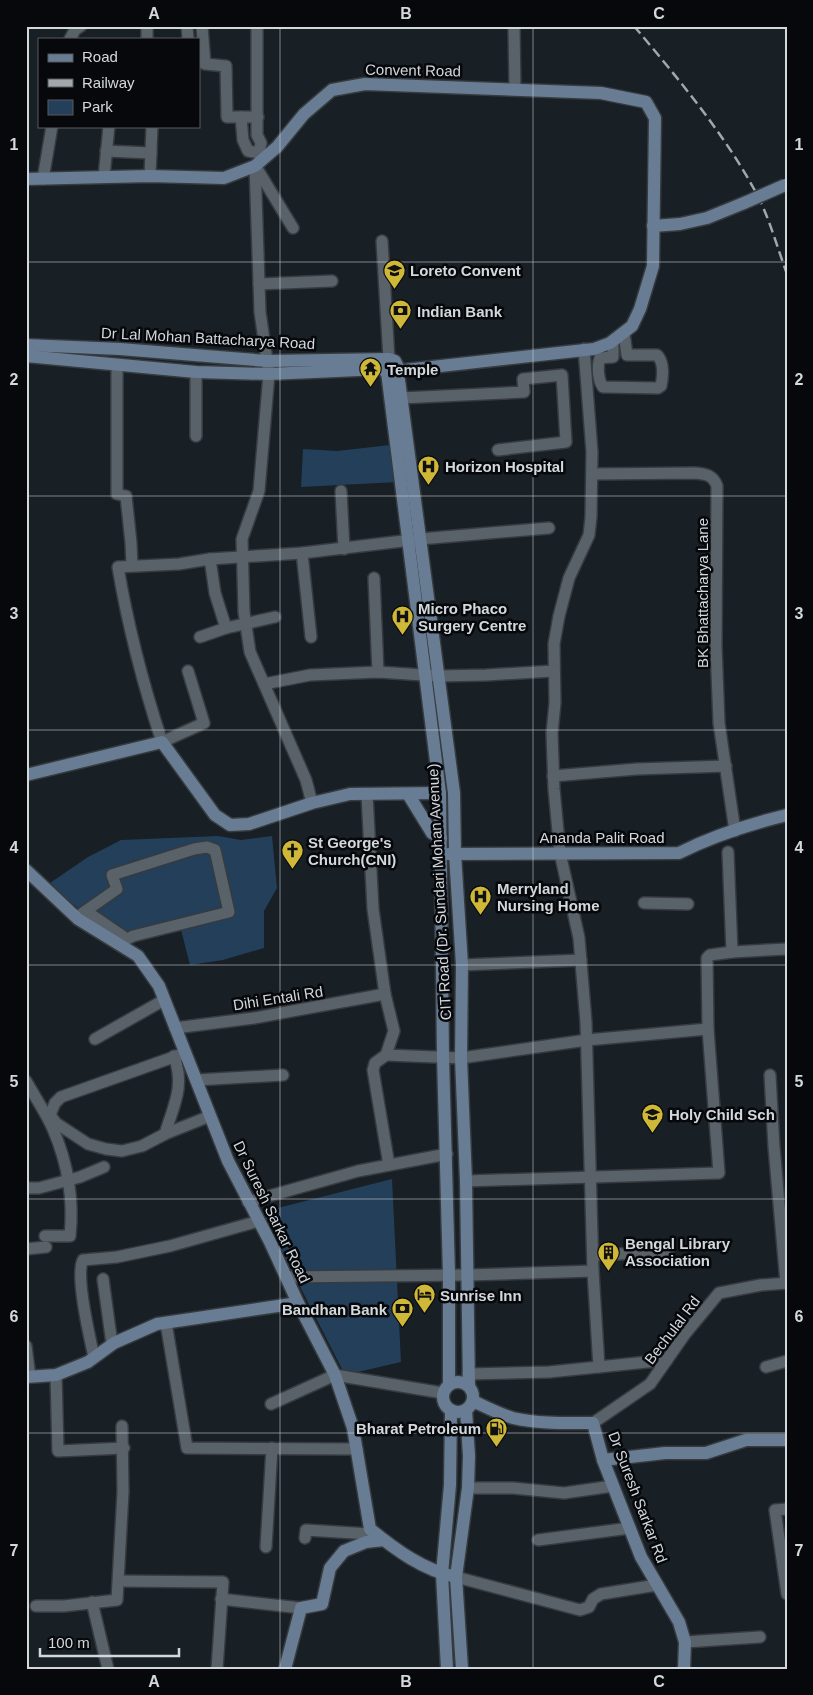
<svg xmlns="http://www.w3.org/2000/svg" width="813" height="1695" viewBox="0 0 813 1695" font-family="Helvetica,sans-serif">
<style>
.green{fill:#233f5a}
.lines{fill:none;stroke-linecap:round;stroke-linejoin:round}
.street-casing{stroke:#363b3f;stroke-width:14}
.secondary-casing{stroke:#363b3f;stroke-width:15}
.street{stroke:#596169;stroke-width:11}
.secondary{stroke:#687d93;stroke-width:12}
.rail{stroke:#a1a7ab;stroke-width:2.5;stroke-dasharray:10 5;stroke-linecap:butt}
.secondary-bridge-casing{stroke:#363b3f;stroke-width:15;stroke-linecap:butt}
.secondary-bridge{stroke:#687d93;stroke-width:12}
.grid{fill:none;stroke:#d3d8dc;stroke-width:1;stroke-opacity:0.55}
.labels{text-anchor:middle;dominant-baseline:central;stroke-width:5;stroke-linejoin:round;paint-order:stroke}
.street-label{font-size:15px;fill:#d3d8dc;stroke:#06080b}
.poi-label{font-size:15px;font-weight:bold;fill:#d3d8dc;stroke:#06080b;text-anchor:start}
.neatline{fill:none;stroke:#d3d8dc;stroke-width:2}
.grid-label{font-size:16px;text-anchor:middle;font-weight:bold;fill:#d3d8dc}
</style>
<rect width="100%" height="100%" fill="#181f25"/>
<g class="green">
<polygon points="390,445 398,482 301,487 303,449 337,451"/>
<polygon points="218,836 241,840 272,836 277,888 264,911 264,948 223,960 190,965 180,926 128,945 47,885 88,857 121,840"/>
<polygon points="392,1179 401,1362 345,1375 262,1212"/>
</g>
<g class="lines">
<defs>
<g id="street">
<polyline points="147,26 147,39"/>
<polyline points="187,26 188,39"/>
<polyline points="202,26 205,64 226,66 227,117 258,117"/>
<polyline points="257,26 257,135 261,143 259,153"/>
<polyline points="514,26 515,89"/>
<polyline points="70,39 75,30 81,26"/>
<polyline points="241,117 243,140 248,151 259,153 263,159"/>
<polyline points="106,151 151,153"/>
<polyline points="255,166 260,312 269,374 259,491 242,539 244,612 250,652 306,780 312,803"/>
<polyline points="256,167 293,228"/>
<polyline points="150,176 152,126"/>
<polyline points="104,177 109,126"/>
<polyline points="43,179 52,126"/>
<polyline points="382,241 389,359"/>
<polyline points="259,284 332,281"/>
<path d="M613,341V357L600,358C597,366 598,380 603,387L658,388L661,386C663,376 664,362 657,355H627L624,333"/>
<polyline points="584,349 592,452 591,517 589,535 569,578 559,616 554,644 555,703 552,733 554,789 560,853 579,938 586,1022 593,1271 599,1367"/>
<polyline points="117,365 117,494 126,496 131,543 132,565"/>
<polyline points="196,372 196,436"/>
<polyline points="401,398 524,392 523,379 562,375 566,442 498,450"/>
<path d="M592,474L695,473C706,474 713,475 717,486L716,646L719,723L735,831"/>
<polyline points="341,491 344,549"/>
<polyline points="302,553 311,637"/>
<polyline points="210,559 215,593 226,628"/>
<polyline points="374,578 378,672"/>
<polyline points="200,637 226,628 275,617"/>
<path d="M188,671L204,723L162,742C143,684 128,627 118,567L179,564L210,559L302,553L420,539L549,528"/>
<polyline points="264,684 310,675 378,672 438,676 486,675 553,671"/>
<polyline points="553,776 637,769 726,766"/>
<polyline points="367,794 373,909 385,994 394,1031 386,1055 461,1058 587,1040 708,1029 719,1173 466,1181"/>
<polyline points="644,903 688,904"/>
<polyline points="86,911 127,939"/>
<polyline points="77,917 117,889 112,875 194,849 207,847 215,850 229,912 133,936 118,944"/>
<polyline points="732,952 787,949"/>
<polyline points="462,965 581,960"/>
<polyline points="175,1028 254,1018 385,994"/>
<polyline points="708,1029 707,958 710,955 732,952 728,852"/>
<polyline points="95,1039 164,1000"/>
<polyline points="185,1053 61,1097 55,1103 50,1115 56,1123 88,1144 106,1149 122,1151 142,1146 165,1134 210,1116"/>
<polyline points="386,1055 375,1063 373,1070 389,1165"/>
<polyline points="770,1075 774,1147 786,1283"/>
<polyline points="196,1080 283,1075"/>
<path d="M26,1081C35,1097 46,1113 53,1129C68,1164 74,1199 70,1236H45"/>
<path d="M165,1134C174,1104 185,1087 174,1056"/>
<polyline points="26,1188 39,1188 80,1177 104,1167"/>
<polyline points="248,1202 358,1171 447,1154"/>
<polyline points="26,1249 46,1247"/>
<polyline points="593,1255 668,1252"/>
<polyline points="287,1277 467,1275 593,1271"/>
<polyline points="103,1279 112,1344"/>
<polyline points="166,1323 187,1448 357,1449"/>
<polyline points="26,1346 30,1377"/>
<path d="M94,1357C90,1339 75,1275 83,1260L117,1257L170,1246L259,1221"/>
<polyline points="766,1367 787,1361"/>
<polyline points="468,1374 549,1372 667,1360"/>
<polyline points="56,1375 58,1451 124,1448"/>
<polyline points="271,1404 335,1375 443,1393"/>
<polyline points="593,1423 650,1384 685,1334 719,1293 761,1285 787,1283"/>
<polyline points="468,1488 513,1488 564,1493 613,1486"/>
<polyline points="787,1509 775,1510 787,1594"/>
<polyline points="305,1538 306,1530 370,1534 370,1528"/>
<polyline points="538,1540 630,1528"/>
<polyline points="266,1547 272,1448"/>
<polyline points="456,1577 580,1610 589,1607 593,1599 601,1594 657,1585"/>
<polyline points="119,1581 223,1582 217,1669"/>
<polyline points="221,1599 301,1608"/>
<polyline points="92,1602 108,1669"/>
<polyline points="36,1606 64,1606 117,1600 123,1492 122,1426"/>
<polyline points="685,1642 760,1637"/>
</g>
<g id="secondary">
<polyline points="26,179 150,176 224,178 255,166 263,159 277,147 304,114 332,90 365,84 601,93 646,102 655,118 653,266 640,309 632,326 610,343 594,349 387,372 381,369 269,374 196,372 26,356"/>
<polyline points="653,226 680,224 707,218 744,203"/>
<polyline points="26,345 120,349 267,361 389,359 395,361 397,365 454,793 455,854 462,965 461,1058 466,1181 469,1386"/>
<polyline points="387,372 440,793 443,1057 449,1275 449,1385"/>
<polyline points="26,775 162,742 215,815 230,825 249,824 312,803 350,794 440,793"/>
<polyline points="408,794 432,833 441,838"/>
<path d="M448,854L679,853C713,836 750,824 787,815"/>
<path d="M26,870L78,919L138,956L159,986L228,1161L270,1242L298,1303L335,1375L353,1428L370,1529C396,1550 423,1570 456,1577"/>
<polyline points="26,1377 56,1375 88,1362 114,1343 157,1324 298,1303"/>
<circle cx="458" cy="1397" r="15"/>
<path d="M473,1401C486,1407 499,1414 513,1418C539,1424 566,1423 593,1423L603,1460L641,1557L679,1622L685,1642L684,1669"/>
<polyline points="603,1460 665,1453 706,1453 746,1440 787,1440"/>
<polyline points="285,1669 301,1608 322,1604 330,1568 344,1551 366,1542 384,1540"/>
<polyline points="447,1669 442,1574 450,1485 451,1410"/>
<polyline points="462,1669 456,1577 468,1488 469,1456 466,1410"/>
</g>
</defs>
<use href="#street" class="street-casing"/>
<use href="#secondary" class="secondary-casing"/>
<use href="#street" class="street"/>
<use href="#secondary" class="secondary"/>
<path class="rail" d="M634,26C676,76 723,132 754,189C768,213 777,247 787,274"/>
<defs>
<polyline id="secondary-bridge" points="744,203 785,185"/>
</defs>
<use href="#secondary-bridge" class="secondary-bridge-casing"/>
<use href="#secondary-bridge" class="secondary-bridge"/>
</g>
<path class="grid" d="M280,26V1669M533,26V1669M26,262H787M26,496H787M26,730H787M26,965H787M26,1199H787M26,1433H787"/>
<defs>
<symbol id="school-pin" viewBox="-11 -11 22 30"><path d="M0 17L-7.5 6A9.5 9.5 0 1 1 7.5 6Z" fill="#cfb837" stroke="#06080b"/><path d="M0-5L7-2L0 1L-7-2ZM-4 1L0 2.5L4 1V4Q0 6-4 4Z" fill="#111"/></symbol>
<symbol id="bank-pin" viewBox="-11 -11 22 30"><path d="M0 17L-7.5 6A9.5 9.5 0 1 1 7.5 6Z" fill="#cfb837" stroke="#06080b"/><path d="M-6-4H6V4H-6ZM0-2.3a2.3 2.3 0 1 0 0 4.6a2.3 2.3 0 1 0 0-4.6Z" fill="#111"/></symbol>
<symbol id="temple-pin" viewBox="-11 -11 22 30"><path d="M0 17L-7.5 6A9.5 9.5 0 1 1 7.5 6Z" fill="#cfb837" stroke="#06080b"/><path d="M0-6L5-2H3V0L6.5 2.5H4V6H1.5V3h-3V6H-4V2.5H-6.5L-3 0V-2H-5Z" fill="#111"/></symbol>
<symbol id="hospital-pin" viewBox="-11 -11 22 30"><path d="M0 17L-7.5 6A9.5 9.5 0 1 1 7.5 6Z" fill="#cfb837" stroke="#06080b"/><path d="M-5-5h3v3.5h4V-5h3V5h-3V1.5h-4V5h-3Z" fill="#111"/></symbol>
<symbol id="church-pin" viewBox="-11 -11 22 30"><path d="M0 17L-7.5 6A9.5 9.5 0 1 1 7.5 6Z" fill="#cfb837" stroke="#06080b"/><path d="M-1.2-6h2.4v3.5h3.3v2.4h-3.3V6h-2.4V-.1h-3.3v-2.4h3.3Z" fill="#111"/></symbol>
<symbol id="building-pin" viewBox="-11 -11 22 30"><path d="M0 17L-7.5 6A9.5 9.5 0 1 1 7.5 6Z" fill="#cfb837" stroke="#06080b"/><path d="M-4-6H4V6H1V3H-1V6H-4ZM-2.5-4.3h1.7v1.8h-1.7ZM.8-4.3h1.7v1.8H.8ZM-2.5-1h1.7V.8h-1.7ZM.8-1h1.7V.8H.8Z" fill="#111"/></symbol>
<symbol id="hotel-pin" viewBox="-11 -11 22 30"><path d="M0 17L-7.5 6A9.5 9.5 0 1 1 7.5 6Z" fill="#cfb837" stroke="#06080b"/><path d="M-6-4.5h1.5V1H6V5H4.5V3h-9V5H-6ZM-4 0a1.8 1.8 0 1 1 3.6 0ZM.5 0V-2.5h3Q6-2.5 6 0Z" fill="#111"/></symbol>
<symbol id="fuel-pin" viewBox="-11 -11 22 30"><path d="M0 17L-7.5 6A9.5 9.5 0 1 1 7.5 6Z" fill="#cfb837" stroke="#06080b"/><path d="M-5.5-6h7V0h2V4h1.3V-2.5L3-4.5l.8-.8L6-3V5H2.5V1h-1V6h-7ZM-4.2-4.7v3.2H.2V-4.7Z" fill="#111"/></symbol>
</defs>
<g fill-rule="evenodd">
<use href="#school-pin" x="382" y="258" width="25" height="34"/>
<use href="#bank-pin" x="388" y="298" width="25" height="34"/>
<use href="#temple-pin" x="358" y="356" width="25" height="34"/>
<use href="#hospital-pin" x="416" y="454" width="25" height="34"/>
<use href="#hospital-pin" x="390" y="604" width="25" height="34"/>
<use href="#church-pin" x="280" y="838" width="25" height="34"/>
<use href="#hospital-pin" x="468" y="884" width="25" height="34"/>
<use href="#school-pin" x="640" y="1102" width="25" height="34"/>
<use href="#building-pin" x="596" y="1240" width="25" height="34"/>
<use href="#hotel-pin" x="412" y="1282" width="25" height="34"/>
<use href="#bank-pin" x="390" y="1296" width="25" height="34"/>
<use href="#fuel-pin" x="484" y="1416" width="25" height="34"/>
</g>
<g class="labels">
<g class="street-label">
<text transform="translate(413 70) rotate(1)">Convent Road</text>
<text transform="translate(208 338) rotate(3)">Dr Lal Mohan Battacharya Road</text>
<text transform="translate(702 593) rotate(-90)">BK Bhattacharya Lane</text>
<text x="602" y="837">Ananda Palit Road</text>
<text transform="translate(439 892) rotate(-93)">CIT Road (Dr. Sundari Mohan Avenue)</text>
<text transform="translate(278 998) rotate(-9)">Dihi Entali Rd</text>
<text transform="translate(272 1212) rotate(64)">Dr Suresh Sarkar Road</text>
<text transform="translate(672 1330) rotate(-53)">Bechulal Rd</text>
<text transform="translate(638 1497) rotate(69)">Dr Suresh Sarkar Rd</text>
</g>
<g class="poi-label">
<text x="410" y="270">Loreto Convent</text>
<text x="417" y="311">Indian Bank</text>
<text x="387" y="369">Temple</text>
<text x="445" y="466">Horizon Hospital</text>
<text x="418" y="608">Micro Phaco<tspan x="418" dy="17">Surgery Centre</tspan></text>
<text x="308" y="842">St George's<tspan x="308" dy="17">Church(CNI)</tspan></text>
<text x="497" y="888">Merryland<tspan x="497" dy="17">Nursing Home</tspan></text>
<text x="669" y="1114">Holy Child Sch</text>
<text x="625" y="1243">Bengal Library<tspan x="625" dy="17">Association</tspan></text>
<text x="440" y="1295">Sunrise Inn</text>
<text x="387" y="1309" text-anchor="end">Bandhan Bank</text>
<text x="481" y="1428" text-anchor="end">Bharat Petroleum</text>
</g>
</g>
<rect width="813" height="1695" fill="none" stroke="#06080b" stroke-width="55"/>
<rect x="38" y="38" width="162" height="90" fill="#06080b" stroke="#585b5f"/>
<rect x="48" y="54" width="25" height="8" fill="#687d93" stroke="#585b5f"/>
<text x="82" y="62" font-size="15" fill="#d3d8dc">Road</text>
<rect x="48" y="79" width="25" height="8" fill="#a1a7ab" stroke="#585b5f"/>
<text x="82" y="88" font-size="15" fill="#d3d8dc">Railway</text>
<rect x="48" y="100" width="25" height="15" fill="#233f5a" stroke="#585b5f"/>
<text x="82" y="112" font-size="15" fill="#d3d8dc">Park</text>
<path d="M40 1648v8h139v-8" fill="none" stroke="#d3d8dc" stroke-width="2.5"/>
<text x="48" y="1648" font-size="15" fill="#d3d8dc" stroke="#06080b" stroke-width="4" paint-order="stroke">100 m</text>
<rect x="28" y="28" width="758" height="1640" class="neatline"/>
<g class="grid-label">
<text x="154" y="19">A</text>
<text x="406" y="19">B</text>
<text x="659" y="19">C</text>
<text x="14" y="150">1</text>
<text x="799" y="150">1</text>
<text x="14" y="385">2</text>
<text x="799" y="385">2</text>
<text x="14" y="619">3</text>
<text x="799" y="619">3</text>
<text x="14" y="853">4</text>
<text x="799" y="853">4</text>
<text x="14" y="1087">5</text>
<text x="799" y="1087">5</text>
<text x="14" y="1322">6</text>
<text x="799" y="1322">6</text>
<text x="14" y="1556">7</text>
<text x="799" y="1556">7</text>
<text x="154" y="1687">A</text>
<text x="406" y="1687">B</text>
<text x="659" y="1687">C</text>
</g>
</svg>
